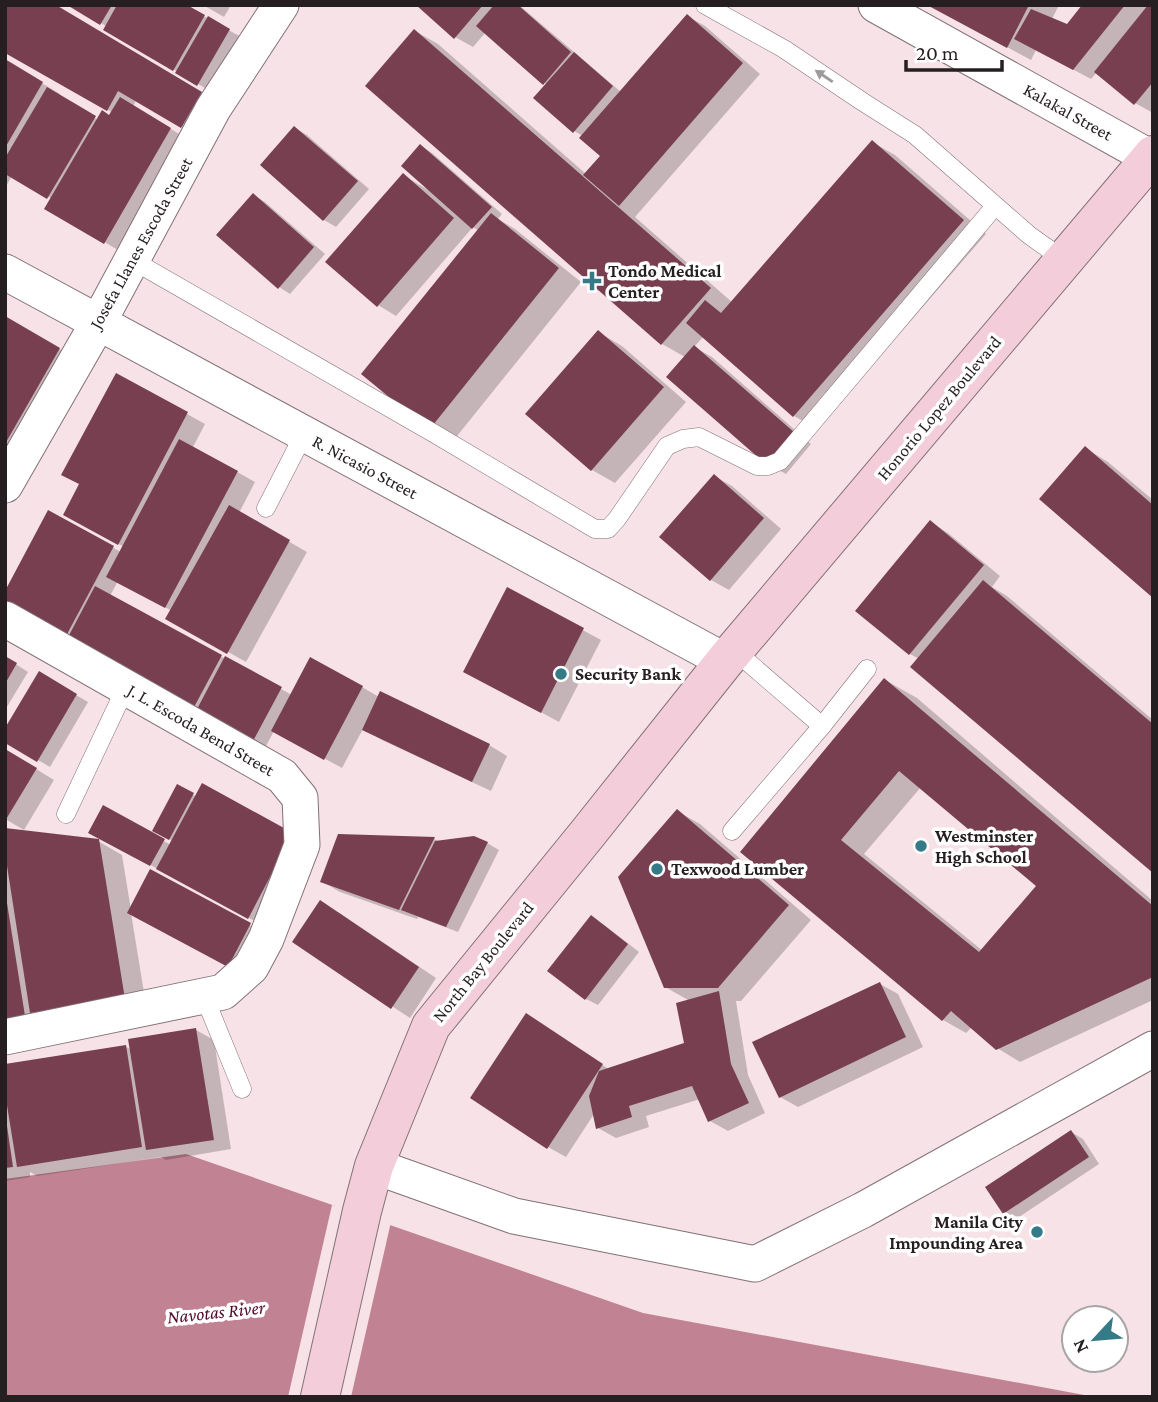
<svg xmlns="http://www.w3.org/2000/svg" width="1158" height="1402" viewBox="0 0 1158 1402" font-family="'Crimson Pro',serif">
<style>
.water{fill:#c18294}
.pier{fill:#f6e2e7}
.shadow{fill:#0003;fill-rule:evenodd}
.building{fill:#773f50;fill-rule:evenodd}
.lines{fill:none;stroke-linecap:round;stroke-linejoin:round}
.service-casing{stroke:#827175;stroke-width:19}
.minor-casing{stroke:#827175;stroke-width:37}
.secondary-casing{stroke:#827175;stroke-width:40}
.service{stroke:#fff;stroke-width:18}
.minor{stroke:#fff;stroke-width:35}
.secondary{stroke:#f4cddb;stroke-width:38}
.oneway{fill:#9d9a9b}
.poi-dot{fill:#357b87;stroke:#fff;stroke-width:2.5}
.labels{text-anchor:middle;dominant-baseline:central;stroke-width:7;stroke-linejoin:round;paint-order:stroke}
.street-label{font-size:18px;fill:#261f21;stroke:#fff}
.poi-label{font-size:18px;font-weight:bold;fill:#261f21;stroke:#fff;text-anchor:start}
.water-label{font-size:19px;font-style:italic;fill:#540729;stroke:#fff}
</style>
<rect width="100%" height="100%" fill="#f6e2e7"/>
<polygon class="water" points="186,1154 643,1313 1095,1397 5,1397 5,1179"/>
<polygon class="pier" points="332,1205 360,1211 391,1222 351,1397 288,1397"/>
<g class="shadow">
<polygon points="53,5 219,104 200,137 136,100 133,107 188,139 123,253 47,208 52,199 12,176 5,188 5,61 60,94 59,96 98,120 110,117 113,113 80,93"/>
<polygon points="70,5 184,5 241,37 210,91 105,29 106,26"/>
<polygon points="203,5 231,5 224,17"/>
<polygon points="418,5 519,5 621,92 687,16 705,26 760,74 635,217 733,303 872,142 895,155 986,234 817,429 794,416 703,337 694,347 712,357 811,444 786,474 768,464 685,357 662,344 367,85 415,31 438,44 586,174 603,156 583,136 574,131 547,85 486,32 473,47 455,37"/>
<polygon points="929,5 1059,5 1052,19 1068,26 1085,5 1153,5 1153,113 1135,103 1097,72 1091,79 1036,50 1031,60"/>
<polygon points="295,128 307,135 369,189 336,227 324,220 263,165"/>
<polygon points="421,146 432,153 502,214 498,219 515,229 581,282 453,441 363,374 479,231 473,227 396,316 378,305 403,175 428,190"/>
<polygon points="253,195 265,202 325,254 290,294 279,287"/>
<polygon points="5,318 77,359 5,485"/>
<polygon points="598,332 622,346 686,402 615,483 592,470"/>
<polygon points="117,375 205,424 193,447 255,482 239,513 307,552 246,662 168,618 172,611 118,581 110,596 292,695 362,687 379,697 381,694 489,745 507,756 491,791 382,740 363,729 342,768 274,731 266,746 19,612 49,513 121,552 124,547 83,524 81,484"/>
<polygon points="1085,448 1108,462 1153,500 1153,596"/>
<polygon points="714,476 732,486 781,529 729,590 711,580"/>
<polygon points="930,522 948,533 1000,576 992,587 1007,596 1153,720 1153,871 919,659 910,654"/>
<polygon points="507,589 601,640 559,722 483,681"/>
<polygon points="5,657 28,672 5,710"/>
<polygon points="40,674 88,702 50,767 5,741"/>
<path d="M885,680L917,698L1153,901V1000L1020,1062L997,1048L972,1027L966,1033L943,1020L777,880ZM921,787L1039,886L983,951L864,854Z"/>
<polygon points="5,750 54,780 24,830 5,819"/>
<polygon points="177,786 197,797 292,834 266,927 102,839 103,808 171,845 173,841 154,830"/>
<polygon points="677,811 700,824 811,920 741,1001 736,1001 748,1075 765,1113 728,1131 710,1121 700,1099 646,1116 649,1127 616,1138 598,1128 594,1114 566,1157 548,1147 544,1026 610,1070 686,1045 690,1001 665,987"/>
<polygon points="5,830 98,841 122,855 131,910 151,871 268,935 246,975 131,913 147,1011 5,1031"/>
<polygon points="339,836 434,839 440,842 487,843 499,850 458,932 418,917 417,919 340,892 323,882"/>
<polygon points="338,912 436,978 410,1018 294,942"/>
<polygon points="591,917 603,924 639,952 598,1005 586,999 550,971"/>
<polygon points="880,984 898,994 923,1047 798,1107 780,1097"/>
<polygon points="196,1030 214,1040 231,1149 166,1160 161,1157 37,1176 30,1172 30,1177 5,1181 5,1066 126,1047 132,1050"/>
<polygon points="1071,1132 1083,1139 1099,1164 1016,1219 1004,1213"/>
</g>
<g class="building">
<polygon points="5,5 56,5 202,92 181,128 118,91 107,111 5,53"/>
<polygon points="67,5 112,5 100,25"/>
<polygon points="117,5 187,5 205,15 173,71 103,30"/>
<polygon points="416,5 483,5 454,39"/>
<polygon points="494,5 518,5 571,52 543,85 476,26"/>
<polygon points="927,5 1029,5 1007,48"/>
<polygon points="1082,5 1125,5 1073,70 1014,39 1031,9 1067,24"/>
<polygon points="1148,5 1153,5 1153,82 1134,105 1094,72"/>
<polygon points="687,14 743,63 619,206 583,175 600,156 579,138"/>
<polygon points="208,16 230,29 197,86 175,73"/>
<polygon points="414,29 711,288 661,345 365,86"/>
<polygon points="574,52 613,86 573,133 533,98"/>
<polygon points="5,59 43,82 5,148"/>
<polygon points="47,87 96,116 47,199 5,174 5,158"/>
<polygon points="120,97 171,128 104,244 44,209 102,110 109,115"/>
<polygon points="294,126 358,181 323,221 260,165"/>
<polygon points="872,140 964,220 793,417 686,323 705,300 721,313"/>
<polygon points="420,144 492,207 472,229 401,166"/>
<polygon points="403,173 454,218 377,307 325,262"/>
<polygon points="253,193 314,247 278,289 216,235"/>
<polygon points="491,213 559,268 429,430 361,374"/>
<polygon points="5,316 60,348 5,444"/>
<polygon points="598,330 664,387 591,471 525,414"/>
<polygon points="694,345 795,433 767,465 666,377"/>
<polygon points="116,373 188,412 118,545 63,515 79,484 61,475"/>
<polygon points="179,439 238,471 165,608 106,577"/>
<polygon points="1085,446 1153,505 1153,598 1039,499"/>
<polygon points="714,474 764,518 710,581 659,537"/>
<polygon points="229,505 290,540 227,654 165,619"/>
<polygon points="48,510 114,546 65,638 5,606 5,591"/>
<polygon points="930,520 984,565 909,655 855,611"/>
<polygon points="983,580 1153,724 1153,873 910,667"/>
<polygon points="95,586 222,655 193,709 66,641"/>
<polygon points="507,587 584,628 541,713 463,672"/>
<polygon points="5,656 17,663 5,684"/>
<polygon points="225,656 282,687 253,741 196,711"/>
<polygon points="310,657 363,686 324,760 271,731"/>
<polygon points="39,671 77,694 37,762 5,743 5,728"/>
<path d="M884,678L1153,906V977L996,1050L951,1011L942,1021L740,852ZM899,771L1036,886L979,952L841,840Z"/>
<polygon points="380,691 490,744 472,782 362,730"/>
<polygon points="5,749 37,768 5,821"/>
<polygon points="202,783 293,833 248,919 156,869"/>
<polygon points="177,784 194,793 169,840 152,831"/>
<polygon points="103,805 165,839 150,866 88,833"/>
<polygon points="677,809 789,905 718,988 664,988 618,877"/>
<polygon points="5,828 99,839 125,999 30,1013 5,853"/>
<polygon points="338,834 435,837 399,910 320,882"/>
<polygon points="474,836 488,842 446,927 401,910 435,841"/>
<polygon points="150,869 251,923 228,967 127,913"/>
<polygon points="320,900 419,967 391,1009 292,942"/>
<polygon points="7,903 25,1016 5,1019 5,904"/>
<polygon points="591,915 628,944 585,1000 547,971"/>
<polygon points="880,982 906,1037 779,1098 752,1042"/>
<polygon points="719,991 731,1064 749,1103 708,1122 692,1086 629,1106 632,1117 596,1129 589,1096 599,1071 684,1043 676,1003"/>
<polygon points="526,1013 603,1064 547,1149 470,1098"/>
<polygon points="196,1028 214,1140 146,1150 128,1039"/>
<polygon points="126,1045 142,1147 17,1167 5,1093 5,1064"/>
<polygon points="5,1126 7,1126 13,1167 5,1168"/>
<polygon points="1071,1130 1089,1157 1003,1214 985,1187"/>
</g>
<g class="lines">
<defs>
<g id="service">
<polyline points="705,5 784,49 863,102 915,135 1029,235 1064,260"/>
<polyline points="132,260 435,434 595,529 608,529 617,519 667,446 683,439 699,437 757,466 768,466 780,461 995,206"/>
<polyline points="266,508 304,434"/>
<polyline points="735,651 822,726"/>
<polyline points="66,814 126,687"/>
<polyline points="732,831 822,726 867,669"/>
<polyline points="204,996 242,1089"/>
</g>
<g id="minor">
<polyline points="876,5 1151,158"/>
<polyline points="5,272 725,661"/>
<polyline points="5,485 98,323 213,109 281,5"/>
<polyline points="5,619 282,776 300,798 302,845 266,939 251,967 223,992 5,1037"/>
<polyline points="374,1166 514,1216 755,1264 863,1210 1153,1049"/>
</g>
<polyline id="secondary" points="320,1397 362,1211 374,1166 431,1026 588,833 725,661 1153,155"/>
</defs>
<use href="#service" class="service-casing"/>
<use href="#minor" class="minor-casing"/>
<use href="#secondary" class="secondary-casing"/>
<use href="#service" class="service"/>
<use href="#minor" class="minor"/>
<use href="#secondary" class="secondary"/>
</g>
<defs><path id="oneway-solid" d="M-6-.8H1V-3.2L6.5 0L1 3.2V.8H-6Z" transform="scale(1.75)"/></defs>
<use class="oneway" href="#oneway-solid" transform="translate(824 76) rotate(-146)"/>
<g class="poi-dot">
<path d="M588.5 270.5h7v7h7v7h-7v7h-7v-7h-7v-7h7z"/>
<circle cx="561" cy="674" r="7"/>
<circle cx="921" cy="846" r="7"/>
<circle cx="657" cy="869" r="7"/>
<circle cx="1037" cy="1232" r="7"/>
</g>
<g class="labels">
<g class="street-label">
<text transform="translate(1068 112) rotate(29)">Kalakal Street</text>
<text transform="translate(141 243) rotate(-61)">Josefa Llanes Escoda Street</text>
<text transform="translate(939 408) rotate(-50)">Honorio Lopez Boulevard</text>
<text transform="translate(365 467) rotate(28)">R. Nicasio Street</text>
<text transform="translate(201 730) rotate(30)">J. L. Escoda Bend Street</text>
<text transform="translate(483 962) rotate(-51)">North Bay Boulevard</text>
</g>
<g class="poi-label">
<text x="608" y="271">Tondo Medical<tspan x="608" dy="21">Center</tspan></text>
<text x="575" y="674">Security Bank</text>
<text x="935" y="836">Westminster<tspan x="935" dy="21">High School</tspan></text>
<text x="671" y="869">Texwood Lumber</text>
<text x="1023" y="1222" text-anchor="end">Manila City<tspan x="1023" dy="21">Impounding Area</tspan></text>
</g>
<g class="water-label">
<text transform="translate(216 1312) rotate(-6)">Navotas River</text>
</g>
</g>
<rect width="1158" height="1402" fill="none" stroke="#261f21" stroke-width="14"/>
<g transform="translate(1095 1339) rotate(244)"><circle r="33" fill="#ffffff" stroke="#a8a5a6" stroke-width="2"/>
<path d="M0-5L12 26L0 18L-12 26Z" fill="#357b87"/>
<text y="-10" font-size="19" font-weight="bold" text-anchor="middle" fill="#261f21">N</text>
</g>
<path d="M906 60v10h96v-10" fill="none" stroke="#261f21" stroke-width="3.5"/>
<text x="916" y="60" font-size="21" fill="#261f21" stroke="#ffffff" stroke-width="5" paint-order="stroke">20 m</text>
</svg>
